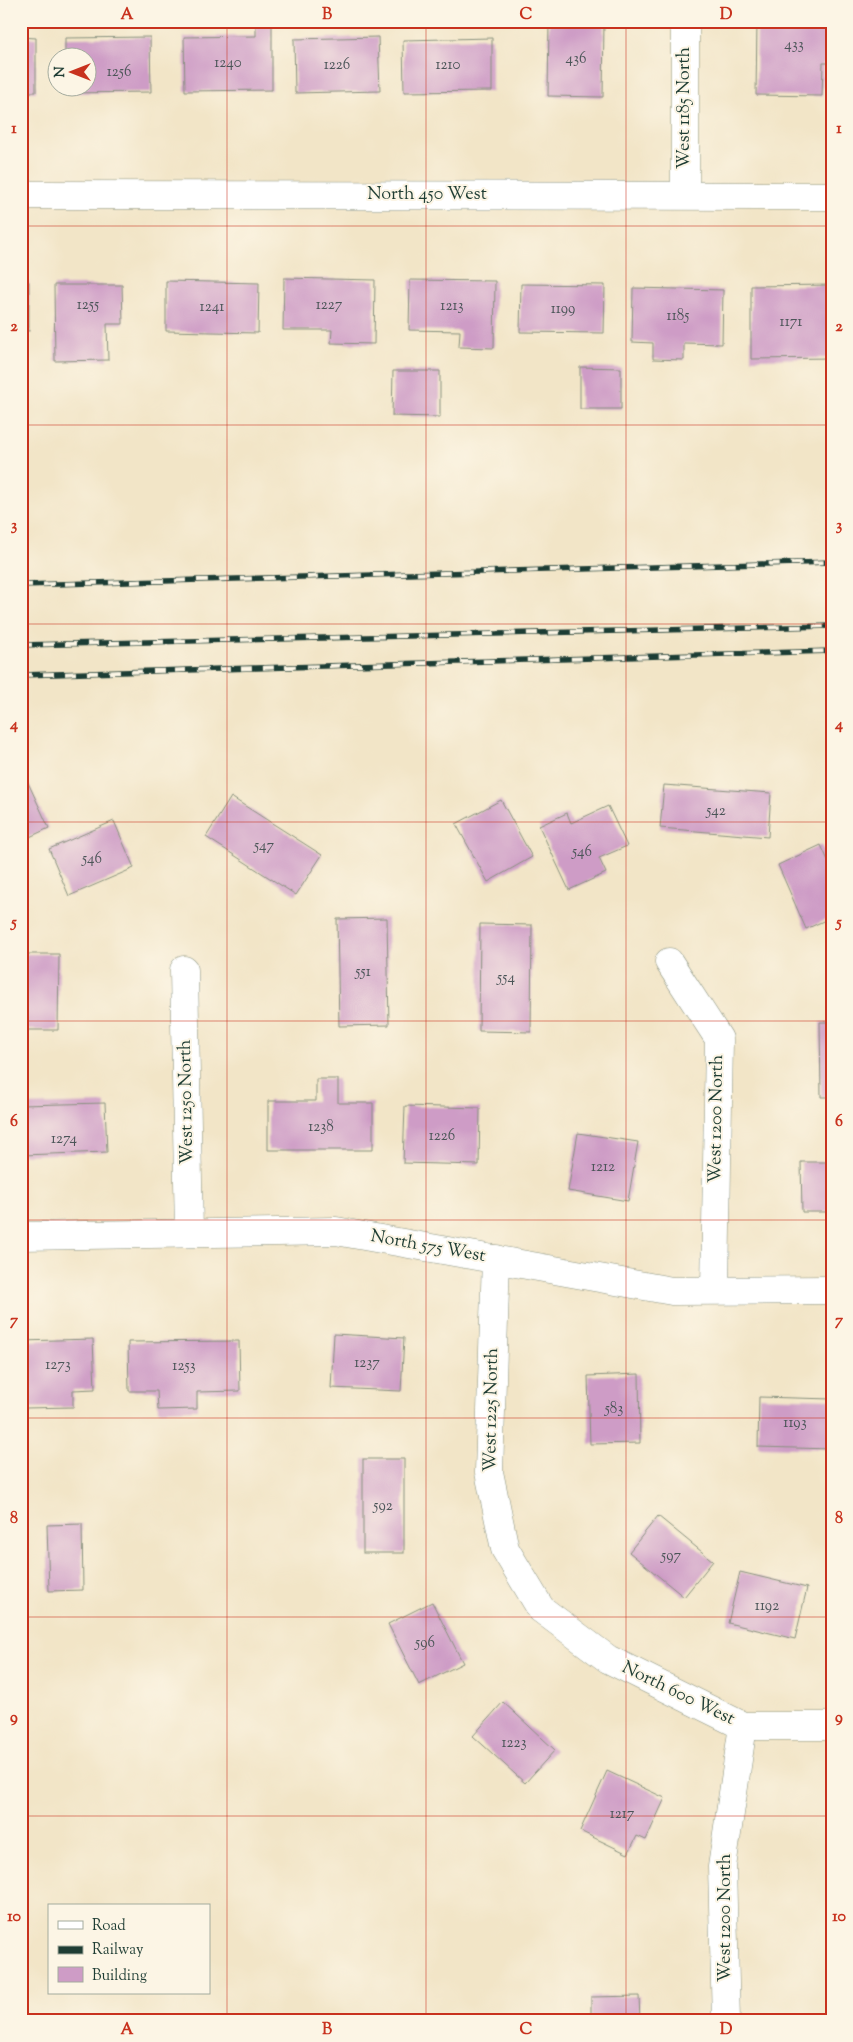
<svg xmlns="http://www.w3.org/2000/svg" width="853" height="2042" viewBox="0 0 853 2042" font-family="'Sorts Mill Goudy',serif">
<style>
.building{fill:#ce9cc6}
.lines{fill:none;stroke-linecap:round;stroke-linejoin:round}
.street-casing{stroke:#88917e;stroke-width:29}
.street{stroke:#fff;stroke-width:28}
.rail-casing{stroke:#1f3d34;stroke-width:5.5}
.rail{stroke:#fcf5e5;stroke-width:4;stroke-dasharray:11;stroke-linecap:butt}
.grid{fill:none;stroke:#c8321e;stroke-width:1;stroke-opacity:0.55}
.labels{text-anchor:middle;dominant-baseline:central;stroke-width:4;stroke-linejoin:round;paint-order:stroke}
.number-label{font-size:15px;fill:#4b5558}
.street-label{font-size:18px;fill:#1f3d34;stroke:#fcf5e5}
.neatline{fill:none;stroke:#c8321e;stroke-width:2}
.grid-label{font-size:16px;text-anchor:middle;font-weight:bold;fill:#c8321e}
</style>
<rect width="100%" height="100%" fill="#fcf5e5"/>
<filter id="ink" filterUnits="userSpaceOnUse"><feTurbulence type="fractalNoise" baseFrequency=".02" numOctaves="2"/><feDisplacementMap in="SourceGraphic" scale="10" xChannelSelector="R" yChannelSelector="G"/><feConvolveMatrix kernelMatrix="1 2 1 2 8 2 1 2 1" color-interpolation-filters="sRGB"/></filter>
<filter id="wash" filterUnits="userSpaceOnUse"><feTurbulence type="fractalNoise" baseFrequency=".0096" numOctaves="4" result="noise"/><feDisplacementMap in="SourceGraphic" scale="20" xChannelSelector="R" yChannelSelector="G"/><feGaussianBlur stdDeviation="1.12" result="paint"/><feColorMatrix in="noise" values="0 0 0 0 0 0 0 0 0 0 0 0 0 0 0 0 0 1.4 0 .05"/><feComposite in="paint" operator="in"/></filter>
<g filter="url(#wash)">
<rect width="100%" height="100%" fill="#f2e5c7"/>
<g id="blocks">
<g class="building">
<polygon points="549,21 604,21 603,97 548,96"/>
<polygon points="757,21 809,21 809,26 831,26 831,63 823,63 822,96 756,95"/>
<polygon points="256,22 272,22 272,90 185,91 184,37 256,36"/>
<polygon points="21,37 36,38 36,92 21,92"/>
<polygon points="150,37 151,92 65,93 65,88 88,88 88,58 65,58 65,38"/>
<polygon points="378,37 380,91 295,93 294,39"/>
<polygon points="492,38 492,91 404,92 403,40"/>
<polygon points="284,278 375,280 374,344 331,343 332,330 283,330"/>
<polygon points="410,280 495,281 494,348 459,347 460,331 409,330"/>
<polygon points="166,281 259,283 258,333 166,331"/>
<rect x="21" y="282" width="8" height="49"/>
<polygon points="521,284 605,285 604,333 520,332"/>
<polygon points="54,285 122,285 123,324 107,324 108,360 55,361"/>
<polygon points="832,285 832,358 751,359 751,286"/>
<polygon points="633,288 723,290 722,344 684,343 684,360 653,359 653,343 632,342"/>
<polygon points="580,367 621,368 621,409 580,409"/>
<polygon points="393,371 440,371 440,417 392,416"/>
<polygon points="24,774 49,828 21,841 21,775"/>
<polygon points="664,785 771,793 768,837 660,828"/>
<polygon points="231,797 322,855 296,895 206,837"/>
<polygon points="501,800 532,857 488,882 456,824"/>
<polygon points="608,806 627,846 599,858 606,873 569,890 539,826 567,813 571,823"/>
<polygon points="114,821 134,868 69,896 49,849"/>
<polygon points="821,845 832,869 832,917 806,929 778,865"/>
<polygon points="387,918 389,1025 339,1026 337,919"/>
<polygon points="480,924 532,925 531,1032 479,1031"/>
<polygon points="21,954 59,954 58,1030 21,1030"/>
<polygon points="820,1022 832,1022 832,1097 821,1097"/>
<polygon points="316,1079 338,1079 338,1103 373,1103 373,1150 268,1150 268,1101 316,1101"/>
<polygon points="105,1103 107,1152 22,1155 21,1105"/>
<polygon points="405,1106 480,1108 479,1165 403,1163"/>
<polygon points="578,1133 638,1142 628,1201 568,1191"/>
<polygon points="801,1162 832,1162 832,1212 802,1212"/>
<polygon points="334,1334 404,1338 401,1391 331,1388"/>
<polygon points="93,1339 95,1389 73,1390 73,1407 25,1408 25,1392 21,1393 21,1341"/>
<polygon points="239,1341 240,1391 197,1392 197,1409 158,1410 157,1391 129,1391 128,1342"/>
<polygon points="639,1374 640,1443 590,1444 588,1376"/>
<polygon points="759,1397 832,1399 832,1449 758,1447"/>
<rect x="363" y="1459" width="41" height="94"/>
<polygon points="658,1516 713,1561 684,1597 629,1552"/>
<polygon points="82,1524 83,1590 49,1591 47,1525"/>
<polygon points="740,1572 807,1588 795,1639 728,1623"/>
<polygon points="432,1602 463,1663 419,1685 388,1624"/>
<polygon points="503,1702 555,1750 525,1783 473,1736"/>
<polygon points="607,1771 665,1798 646,1840 637,1836 628,1854 580,1831"/>
<polygon points="639,1996 640,2021 591,2021 591,1997"/>
</g>
</g>
</g>
<g filter="url(#ink)">
<use href="#blocks" fill-opacity="0" stroke="#88917e" stroke-width="1"/>
<g class="lines">
<defs>
<g id="street">
<polyline points="685,21 685,195"/>
<polyline points="21,195 832,196"/>
<polyline points="669,962 719,1039 715,1290"/>
<polyline points="184,970 189,1233"/>
<polyline points="21,1236 336,1231 672,1291 832,1290"/>
<polyline points="496,1259 489,1472 505,1549 541,1609 608,1659 743,1726 832,1726"/>
<polyline points="726,2021 722,1867 743,1726"/>
</g>
</defs>
<use href="#street" class="street-casing"/>
<use href="#street" class="street"/>
<defs>
<g id="rail">
<polyline points="21,585 832,562"/>
<polyline points="21,645 832,626"/>
<polyline points="21,675 832,651"/>
</g>
</defs>
<use href="#rail" class="rail-casing"/>
<use href="#rail" class="rail"/>
</g>
</g>
<path class="grid" d="M227,21V2021M426,21V2021M626,21V2021M21,226H832M21,425H832M21,624H832M21,822H832M21,1021H832M21,1220H832M21,1418H832M21,1617H832M21,1816H832"/>
<g class="labels">
<g class="number-label">
<text x="794" y="45">433</text>
<text x="576" y="59">436</text>
<text x="228" y="63">1240</text>
<text x="337" y="65">1226</text>
<text x="448" y="65">1210</text>
<text x="119" y="72">1256</text>
<text x="88" y="305">1255</text>
<text x="329" y="305">1227</text>
<text x="452" y="306">1213</text>
<text x="212" y="307">1241</text>
<text x="563" y="309">1199</text>
<text x="678" y="316">1185</text>
<text x="791" y="322">1171</text>
<text x="716" y="811">542</text>
<text x="264" y="846">547</text>
<text x="582" y="852">546</text>
<text x="92" y="859">546</text>
<text x="363" y="972">551</text>
<text x="506" y="978">554</text>
<text x="321" y="1127">1238</text>
<text x="442" y="1136">1226</text>
<text x="64" y="1139">1274</text>
<text x="603" y="1167">1212</text>
<text x="367" y="1363">1237</text>
<text x="58" y="1365">1273</text>
<text x="184" y="1366">1253</text>
<text x="614" y="1409">583</text>
<text x="795" y="1423">1193</text>
<text x="383" y="1506">592</text>
<text x="671" y="1556">597</text>
<text x="767" y="1606">1192</text>
<text x="425" y="1643">596</text>
<text x="514" y="1743">1223</text>
<text x="622" y="1814">1217</text>
</g>
<g class="street-label">
<text transform="translate(685 108) rotate(-90)">West 1185 North</text>
<text x="427" y="195">North 450 West</text>
<text transform="translate(187 1102) rotate(-91)">West 1250 North</text>
<text transform="translate(717 1119) rotate(-89)">West 1200 North</text>
<text transform="translate(428 1247) rotate(10)">North 575 West</text>
<text transform="translate(492 1410) rotate(-89)">West 1225 North</text>
<text transform="translate(678 1694) rotate(26)">North 600 West</text>
<text transform="translate(726 1918) rotate(-90)">West 1200 North</text>
</g>
</g>
<rect width="853" height="2042" fill="none" stroke="#fcf5e5" stroke-width="55"/>
<rect x="48" y="1904" width="162" height="90" fill="#fcf5e5" stroke="#a4ab9e"/>
<rect x="58" y="1921" width="25" height="8" fill="#ffffff" stroke="#a4ab9e"/>
<text x="92" y="1930" font-size="15" fill="#1f3d34">Road</text>
<rect x="58" y="1946" width="25" height="8" fill="#1f3d34" stroke="#a4ab9e"/>
<text x="92" y="1954" font-size="15" fill="#1f3d34">Railway</text>
<rect x="58" y="1967" width="25" height="15" fill="#ce9cc6" stroke="#a4ab9e"/>
<text x="92" y="1980" font-size="15" fill="#1f3d34">Building</text>
<g transform="translate(72 72) rotate(270)"><circle r="24" fill="#fcf5e5" stroke="#a4ab9e"/>
<path d="M0-4L9 19L0 12L-9 19Z" fill="#c8321e"/>
<text y="-8" font-size="14" font-weight="bold" text-anchor="middle" fill="#1f3d34">N</text>
</g>
<rect x="28" y="28" width="798" height="1986" class="neatline"/>
<g class="grid-label">
<text x="127" y="19">A</text>
<text x="327" y="19">B</text>
<text x="526" y="19">C</text>
<text x="726" y="19">D</text>
<text x="14" y="133">1</text>
<text x="839" y="133">1</text>
<text x="14" y="331">2</text>
<text x="839" y="331">2</text>
<text x="14" y="530">3</text>
<text x="839" y="530">3</text>
<text x="14" y="729">4</text>
<text x="839" y="729">4</text>
<text x="14" y="927">5</text>
<text x="839" y="927">5</text>
<text x="14" y="1126">6</text>
<text x="839" y="1126">6</text>
<text x="14" y="1325">7</text>
<text x="839" y="1325">7</text>
<text x="14" y="1523">8</text>
<text x="839" y="1523">8</text>
<text x="14" y="1722">9</text>
<text x="839" y="1722">9</text>
<text x="14" y="1921">10</text>
<text x="839" y="1921">10</text>
<text x="127" y="2034">A</text>
<text x="327" y="2034">B</text>
<text x="526" y="2034">C</text>
<text x="726" y="2034">D</text>
</g>
</svg>
